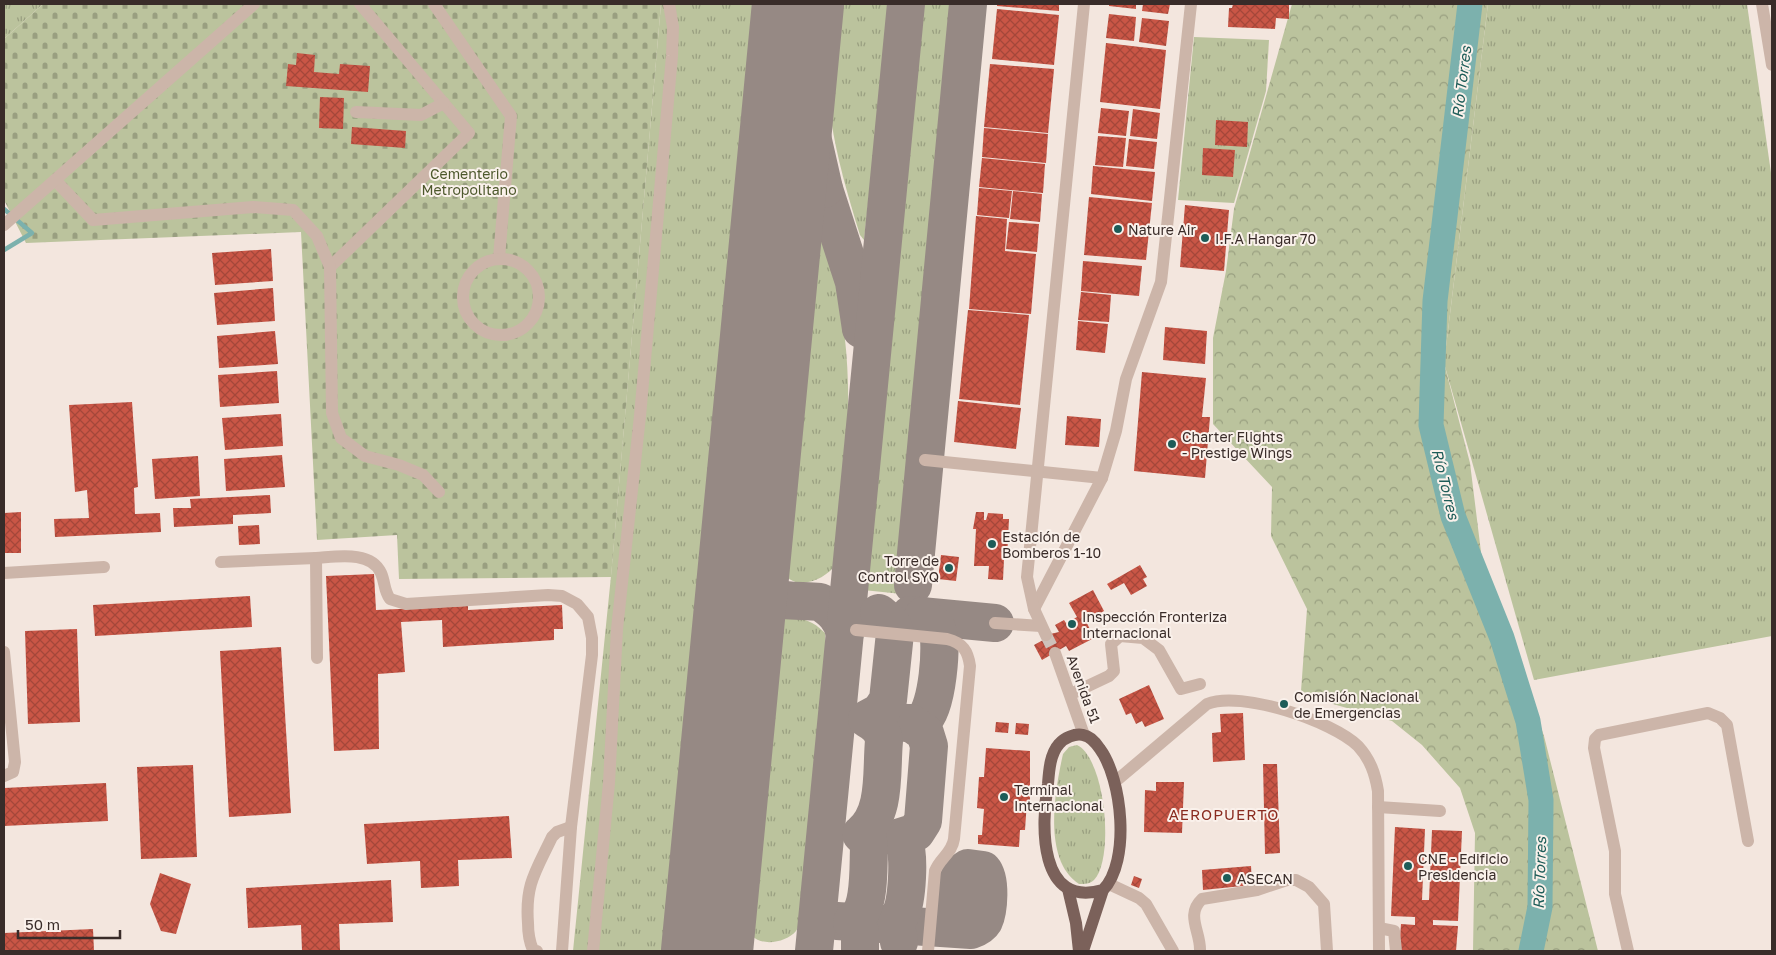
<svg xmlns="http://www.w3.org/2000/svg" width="1776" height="955" viewBox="0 0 1776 955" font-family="'Golos Text',sans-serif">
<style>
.grass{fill:url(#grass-tufts)}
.forest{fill:url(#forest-crowns)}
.cemetery{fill:url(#cemetery-stones)}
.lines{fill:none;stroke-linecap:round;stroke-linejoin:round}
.stream{stroke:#7cb1ad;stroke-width:4.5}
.river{stroke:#7cb1ad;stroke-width:25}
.taxiway{stroke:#968984;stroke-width:38}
.runway{stroke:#968984;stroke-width:92}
.building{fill:url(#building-cross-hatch)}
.minor-tunnel{stroke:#cec1ba;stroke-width:12;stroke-dasharray:12 6;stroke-linecap:butt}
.minor{stroke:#ccb5a9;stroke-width:12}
.major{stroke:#7b615a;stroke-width:12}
.poi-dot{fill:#1d5c58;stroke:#faf1eb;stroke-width:2}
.labels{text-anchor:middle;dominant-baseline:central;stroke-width:4;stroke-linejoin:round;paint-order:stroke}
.park-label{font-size:14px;fill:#4d582c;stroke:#faf1eb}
.poi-label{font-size:14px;fill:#392c29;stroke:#faf1eb;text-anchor:start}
.street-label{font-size:14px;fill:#392c29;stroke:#faf1eb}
.water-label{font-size:15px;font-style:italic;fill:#1d5c58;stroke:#faf1eb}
.neighbourhood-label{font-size:15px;letter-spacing:1px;fill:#8a2c20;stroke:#faf1eb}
</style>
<defs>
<pattern id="grass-tufts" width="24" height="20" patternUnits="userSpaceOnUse" patternTransform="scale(1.25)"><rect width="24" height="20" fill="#bbc39d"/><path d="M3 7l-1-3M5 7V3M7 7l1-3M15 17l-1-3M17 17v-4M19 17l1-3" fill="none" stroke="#999f80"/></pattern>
<pattern id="forest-crowns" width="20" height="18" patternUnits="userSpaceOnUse" patternTransform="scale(1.25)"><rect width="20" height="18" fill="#bbc39d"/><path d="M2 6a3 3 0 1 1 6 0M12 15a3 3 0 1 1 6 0" fill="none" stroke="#999f80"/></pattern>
<pattern id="cemetery-stones" width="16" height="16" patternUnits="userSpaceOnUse" patternTransform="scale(1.25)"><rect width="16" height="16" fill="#bbc39d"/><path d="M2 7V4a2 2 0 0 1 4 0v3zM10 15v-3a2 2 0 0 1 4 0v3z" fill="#999f80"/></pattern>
<pattern id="building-cross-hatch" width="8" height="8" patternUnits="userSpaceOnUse" patternTransform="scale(1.25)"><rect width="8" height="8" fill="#c95646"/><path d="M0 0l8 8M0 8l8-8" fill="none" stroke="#a4473a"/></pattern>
</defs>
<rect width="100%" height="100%" fill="#f3e6de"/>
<g class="grass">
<polygon points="4,4 43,4 4,39"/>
<polygon points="658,4 666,4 670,27 590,951 573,951 611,576 661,4"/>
<polygon points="674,4 770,4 677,951 597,951 621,629"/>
<path d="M828,4H890L864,240L860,235C834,152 820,91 828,4Z"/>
<polygon points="922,4 956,4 902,594 863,590"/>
<polygon points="1488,4 1747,4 1772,180 1772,636 1534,680 1444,363"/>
<polygon points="1194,37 1269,40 1266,91 1234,203 1178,200"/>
<path d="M811,208C822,224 826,246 831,265C859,367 847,461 836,564C825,581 791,594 781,568C778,562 779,551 778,544Z"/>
<path d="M787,617C804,618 813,621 825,633L826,648L801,920C800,923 798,928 796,931C787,942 763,947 752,936C745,929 743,919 740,911L767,639L775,623Z"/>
<path d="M1077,745C1105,758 1115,858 1094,880C1090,884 1085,884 1079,884C1042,860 1055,790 1063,754L1069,747Z"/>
</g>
<polygon class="forest" points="1292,4 1488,4 1444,363 1470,463 1482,560 1544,736 1598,951 1473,951 1475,833 1460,788 1422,745 1392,721 1333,704 1301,691 1307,609 1271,536 1272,487 1213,424 1213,338 1226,271 1234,209"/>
<polygon class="cemetery" points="43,4 661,4 611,577 399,579 397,535 317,540 301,232 26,243 4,200 4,39"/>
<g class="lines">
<polyline class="stream" points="4,209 32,233 4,250"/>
<polyline class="river" points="1470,4 1435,301 1431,425 1453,516 1502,638 1528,721 1541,800 1540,907 1531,951"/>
<g class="taxiway">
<polyline points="798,4 809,123 824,189 854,282 861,329"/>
<path d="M780,192C796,177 807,176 824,189"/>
<path d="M744,568C763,606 783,599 820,602C833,610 841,618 845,633"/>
<polyline points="913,585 968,4"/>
<polyline points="910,615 995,623"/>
<polyline points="739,623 751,606 767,597"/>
<path d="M890,721C901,722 915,726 924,719C937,708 943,644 937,629C934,623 928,620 923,616"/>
<path d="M837,921L971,930C977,928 981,926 984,921C989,910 991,879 983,870L968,868C946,880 964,913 944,928"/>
<polyline points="709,926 719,943 730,951"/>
<path d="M899,942L898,935L891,925C895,922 899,919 901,913C907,900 910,855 904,842L897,838L916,832L923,821L929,746L925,733L911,723"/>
<polyline points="814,951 906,4"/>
<path d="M860,951V931L852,922C871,911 868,869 869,848L868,841L861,834C887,813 881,771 884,741C883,730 876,724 867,719L880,712L888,700L895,633L892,624L879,613"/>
</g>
<polyline class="runway" points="707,951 798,4"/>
</g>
<g class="building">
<polygon points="997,4 1059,4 1059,11 997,6"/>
<polygon points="1109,4 1136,4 1136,9 1109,6"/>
<polygon points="1143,4 1170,4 1168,14 1142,11"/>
<polygon points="1233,4 1289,4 1289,19 1276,18 1275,29 1228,27 1229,8 1232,8"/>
<polygon points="997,9 1059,15 1054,65 992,59"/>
<polygon points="1109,14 1136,17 1134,41 1106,38"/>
<polygon points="1142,18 1169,21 1166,46 1139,42"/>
<polygon points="1106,43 1166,50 1160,109 1100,102"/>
<polygon points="297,53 315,55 314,72 339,74 340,64 370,66 368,92 286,86 288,64 296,65"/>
<polygon points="990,64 1054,69 1048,133 984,127"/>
<polygon points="320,97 344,98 343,129 319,128"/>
<polygon points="1101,108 1129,111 1126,136 1098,133"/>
<polygon points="1133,109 1160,113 1157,139 1130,136"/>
<polygon points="1216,120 1248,122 1247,147 1215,145"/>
<polygon points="352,127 406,131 405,148 351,144"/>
<polygon points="984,128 1048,134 1046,163 982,157"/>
<polygon points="1098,136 1126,138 1123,167 1095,165"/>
<polygon points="1129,139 1157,142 1154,169 1126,166"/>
<polygon points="1203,148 1235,150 1233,177 1202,175"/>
<polygon points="982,158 1045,164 1043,193 979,187"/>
<polygon points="1093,166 1155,172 1152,201 1091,194"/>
<polygon points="979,188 1012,191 1009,218 977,215"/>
<polygon points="1013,191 1042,194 1040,222 1010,219"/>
<polygon points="1089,197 1152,203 1146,260 1084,255"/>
<polygon points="1185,205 1229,210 1224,271 1180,267"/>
<polygon points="976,216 1007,219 1005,251 1036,254 1031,314 969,309"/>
<polygon points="1009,222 1039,224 1037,252 1006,249"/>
<polygon points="271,249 273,281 215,285 212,253"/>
<polygon points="1083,261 1142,266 1139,296 1081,291"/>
<polygon points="273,288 275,321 217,325 214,293"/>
<polygon points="1081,292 1111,295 1109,322 1078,320"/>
<polygon points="968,310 1029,315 1020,405 959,399"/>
<polygon points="1078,321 1108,324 1105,353 1076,350"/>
<polygon points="1165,327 1207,331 1205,364 1163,360"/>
<polygon points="275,331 278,364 219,368 217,336"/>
<polygon points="277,371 279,403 220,407 218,375"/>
<polygon points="1142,372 1206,378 1202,417 1210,417 1205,478 1134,471"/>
<polygon points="958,401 1021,408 1016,449 954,442"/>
<polygon points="132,402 138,487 134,488 135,514 160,513 161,532 55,537 54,519 89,518 87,490 75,492 69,405"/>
<polygon points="281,414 283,446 225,450 222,418"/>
<polygon points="1067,416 1101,419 1099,447 1065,445"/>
<polygon points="282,455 285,487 226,491 224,459"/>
<polygon points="198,456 200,496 155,499 152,459"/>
<polygon points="270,495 271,513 233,515 233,524 174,527 173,508 191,508 190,499"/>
<polygon points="21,512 21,553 4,553 4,513"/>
<polygon points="976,512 984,512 984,520 986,520 988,513 1003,514 1003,519 1009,519 1007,559 1004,559 1003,580 988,579 989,566 974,566 976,529 973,529"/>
<polygon points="259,525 260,544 239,545 238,526"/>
<polygon points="941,555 959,557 956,581 938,579"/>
<polygon points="1140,565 1147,577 1143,579 1147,586 1131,595 1124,583 1111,590 1107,584"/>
<polygon points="374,574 376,610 468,606 468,610 562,605 563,629 554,629 554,640 443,647 442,620 401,622 405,672 378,674 379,749 334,751 326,576"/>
<polygon points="1093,590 1104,611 1086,621 1094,638 1069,651 1066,646 1042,660 1034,645 1045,639 1046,635 1059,632 1055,625 1064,620 1066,623 1077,617 1069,603"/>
<polygon points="250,596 252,627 95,636 93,605"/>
<polygon points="77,629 80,722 28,724 25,631"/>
<polygon points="281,647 291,813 229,817 220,651"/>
<polygon points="1149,685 1164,719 1145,727 1142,721 1136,724 1131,713 1126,715 1119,699"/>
<polygon points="1243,713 1245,760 1213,762 1212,733 1221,732 1220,714"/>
<polygon points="996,722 1009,723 1008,733 995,732"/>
<polygon points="1016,723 1029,724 1028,735 1015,734"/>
<polygon points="986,748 1030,751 1030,801 1027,801 1025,830 1020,830 1019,847 978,844 978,835 982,835 984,809 977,808 979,777 984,777"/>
<polygon points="1263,764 1277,764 1280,853 1265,854"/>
<polygon points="193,765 197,857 141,859 137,767"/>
<polygon points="1156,782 1184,782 1182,833 1144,832 1145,790 1156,791"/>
<polygon points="106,783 108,821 4,826 4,788"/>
<polygon points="509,816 512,858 458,860 459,886 421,888 420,861 367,864 364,824"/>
<polygon points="1395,827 1425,829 1422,900 1429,900 1432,830 1462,831 1458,921 1433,920 1433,925 1458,926 1456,951 1399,951 1401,924 1415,925 1415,917 1391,916"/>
<polygon points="1251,866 1252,885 1203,890 1202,870"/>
<polygon points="160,873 191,884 176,934 161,931 150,904"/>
<polygon points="1134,876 1142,879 1139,888 1131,885"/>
<polygon points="391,880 393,922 339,924 340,950 302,951 301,925 248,928 246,888"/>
<polygon points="93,929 94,951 4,951 4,933"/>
</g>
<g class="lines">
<polyline class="minor-tunnel" points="1046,635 1055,653"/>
<g class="minor">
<polyline points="360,4 469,133 330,267 332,413 341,438 365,456 399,465 423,475 439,492"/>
<polyline points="434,4 511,116 499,258"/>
<polyline points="1762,4 1772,65"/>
<polyline points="356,112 421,115 444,103"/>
<polyline points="55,180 93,220 253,207 293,210 317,236 330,267"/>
<polyline points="4,225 254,4"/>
<circle cx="501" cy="297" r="38"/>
<polyline points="925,460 1102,478"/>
<path d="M316,558C335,557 371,550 381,573C385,582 384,591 390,599L406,604L548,595L562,596L577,604L588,617L592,638V655L571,827L562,951"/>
<polyline points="221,562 316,558 317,658"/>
<polyline points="4,573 104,567"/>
<polyline points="1034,609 1102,478 1116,431 1126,379 1161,282 1191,4"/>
<polyline points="995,623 1041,626"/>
<path d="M856,630L947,639C963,643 968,651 970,666L954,839C952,853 940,858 935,871L928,951"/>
<polyline points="1046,635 1034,609 1027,577 1084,4"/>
<polyline points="4,652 15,762 13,772 4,776"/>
<polyline points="1055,653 1084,735"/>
<polyline points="1071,694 1109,676 1114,671 1111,644 1120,636 1143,638 1159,650 1181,689 1200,684"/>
<path d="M1116,781L1207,704C1241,690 1332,721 1358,746C1370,759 1375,773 1378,791L1379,951"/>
<polyline points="1378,807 1440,811"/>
<polyline points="1109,884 1139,898 1146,904 1173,951"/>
<polyline points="1379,928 1394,931 1396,951"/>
<path d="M537,951L533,950C529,941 528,933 528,923C525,884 536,871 552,837L557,832L571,827"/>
<polyline points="593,951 609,783 617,629 640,416 672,56 673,27 669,4"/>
<path d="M1200,951C1201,932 1185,915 1202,899L1257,890L1287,880H1296L1309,887L1324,904L1327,951"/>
<polyline points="1628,951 1615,894 1615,851 1594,748 1595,739 1599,735 1708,713 1720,718 1727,725 1748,841"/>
</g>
<g class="major">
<polyline points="1068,889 1076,923 1079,951"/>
<path d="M1083,951L1103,890C1131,861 1122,779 1100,749C1096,743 1090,736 1083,735C1075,733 1064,738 1059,744C1050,754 1049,771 1048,784C1041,824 1038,909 1103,890"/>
</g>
</g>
<g class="poi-dot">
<circle cx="1118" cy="229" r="5"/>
<circle cx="1205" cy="238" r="5"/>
<circle cx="1172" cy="444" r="5"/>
<circle cx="992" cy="544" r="5"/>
<circle cx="949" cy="568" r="5"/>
<circle cx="1072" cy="624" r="5"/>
<circle cx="1284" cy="704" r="5"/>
<circle cx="1004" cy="797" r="5"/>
<circle cx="1408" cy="866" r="5"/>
<circle cx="1227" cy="878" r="5"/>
</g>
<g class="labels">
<g class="park-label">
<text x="469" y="173">Cementerio<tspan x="469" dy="16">Metropolitano</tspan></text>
</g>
<g class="poi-label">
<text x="1128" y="229">Nature Air</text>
<text x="1215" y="238">I.F.A Hangar 70</text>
<text x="1182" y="436">Charter Flights<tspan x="1182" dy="16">- Prestige Wings</tspan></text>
<text x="1002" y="536">Estación de<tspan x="1002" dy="16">Bomberos 1-10</tspan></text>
<text x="939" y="560" text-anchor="end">Torre de<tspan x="939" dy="16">Control SYQ</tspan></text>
<text x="1082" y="616">Inspección Fronteriza<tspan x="1082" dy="16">Internacional</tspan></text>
<text x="1294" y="696">Comisión Nacional<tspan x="1294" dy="16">de Emergencias</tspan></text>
<text x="1014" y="789">Terminal<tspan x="1014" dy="16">Internacional</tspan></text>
<text x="1418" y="858">CNE - Edificio<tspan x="1418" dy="16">Presidencia</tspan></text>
<text x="1237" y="878">ASECAN</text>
</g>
<g class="street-label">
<text transform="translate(1084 689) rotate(70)">Avenida 51</text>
</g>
<g class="water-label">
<text transform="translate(1461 82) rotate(-83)">Río Torres</text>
<text transform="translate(1446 484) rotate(76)">Río Torres</text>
<text transform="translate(1539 873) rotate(-88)">Río Torres</text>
</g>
<g class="neighbourhood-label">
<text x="1224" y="814">AEROPUERTO</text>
</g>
</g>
<rect width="1776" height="955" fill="none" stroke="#392c29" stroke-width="10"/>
<path d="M18 930v8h102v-8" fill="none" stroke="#392c29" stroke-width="2.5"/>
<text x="25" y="930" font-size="15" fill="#392c29" stroke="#faf1eb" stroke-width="4" paint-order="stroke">50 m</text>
</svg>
